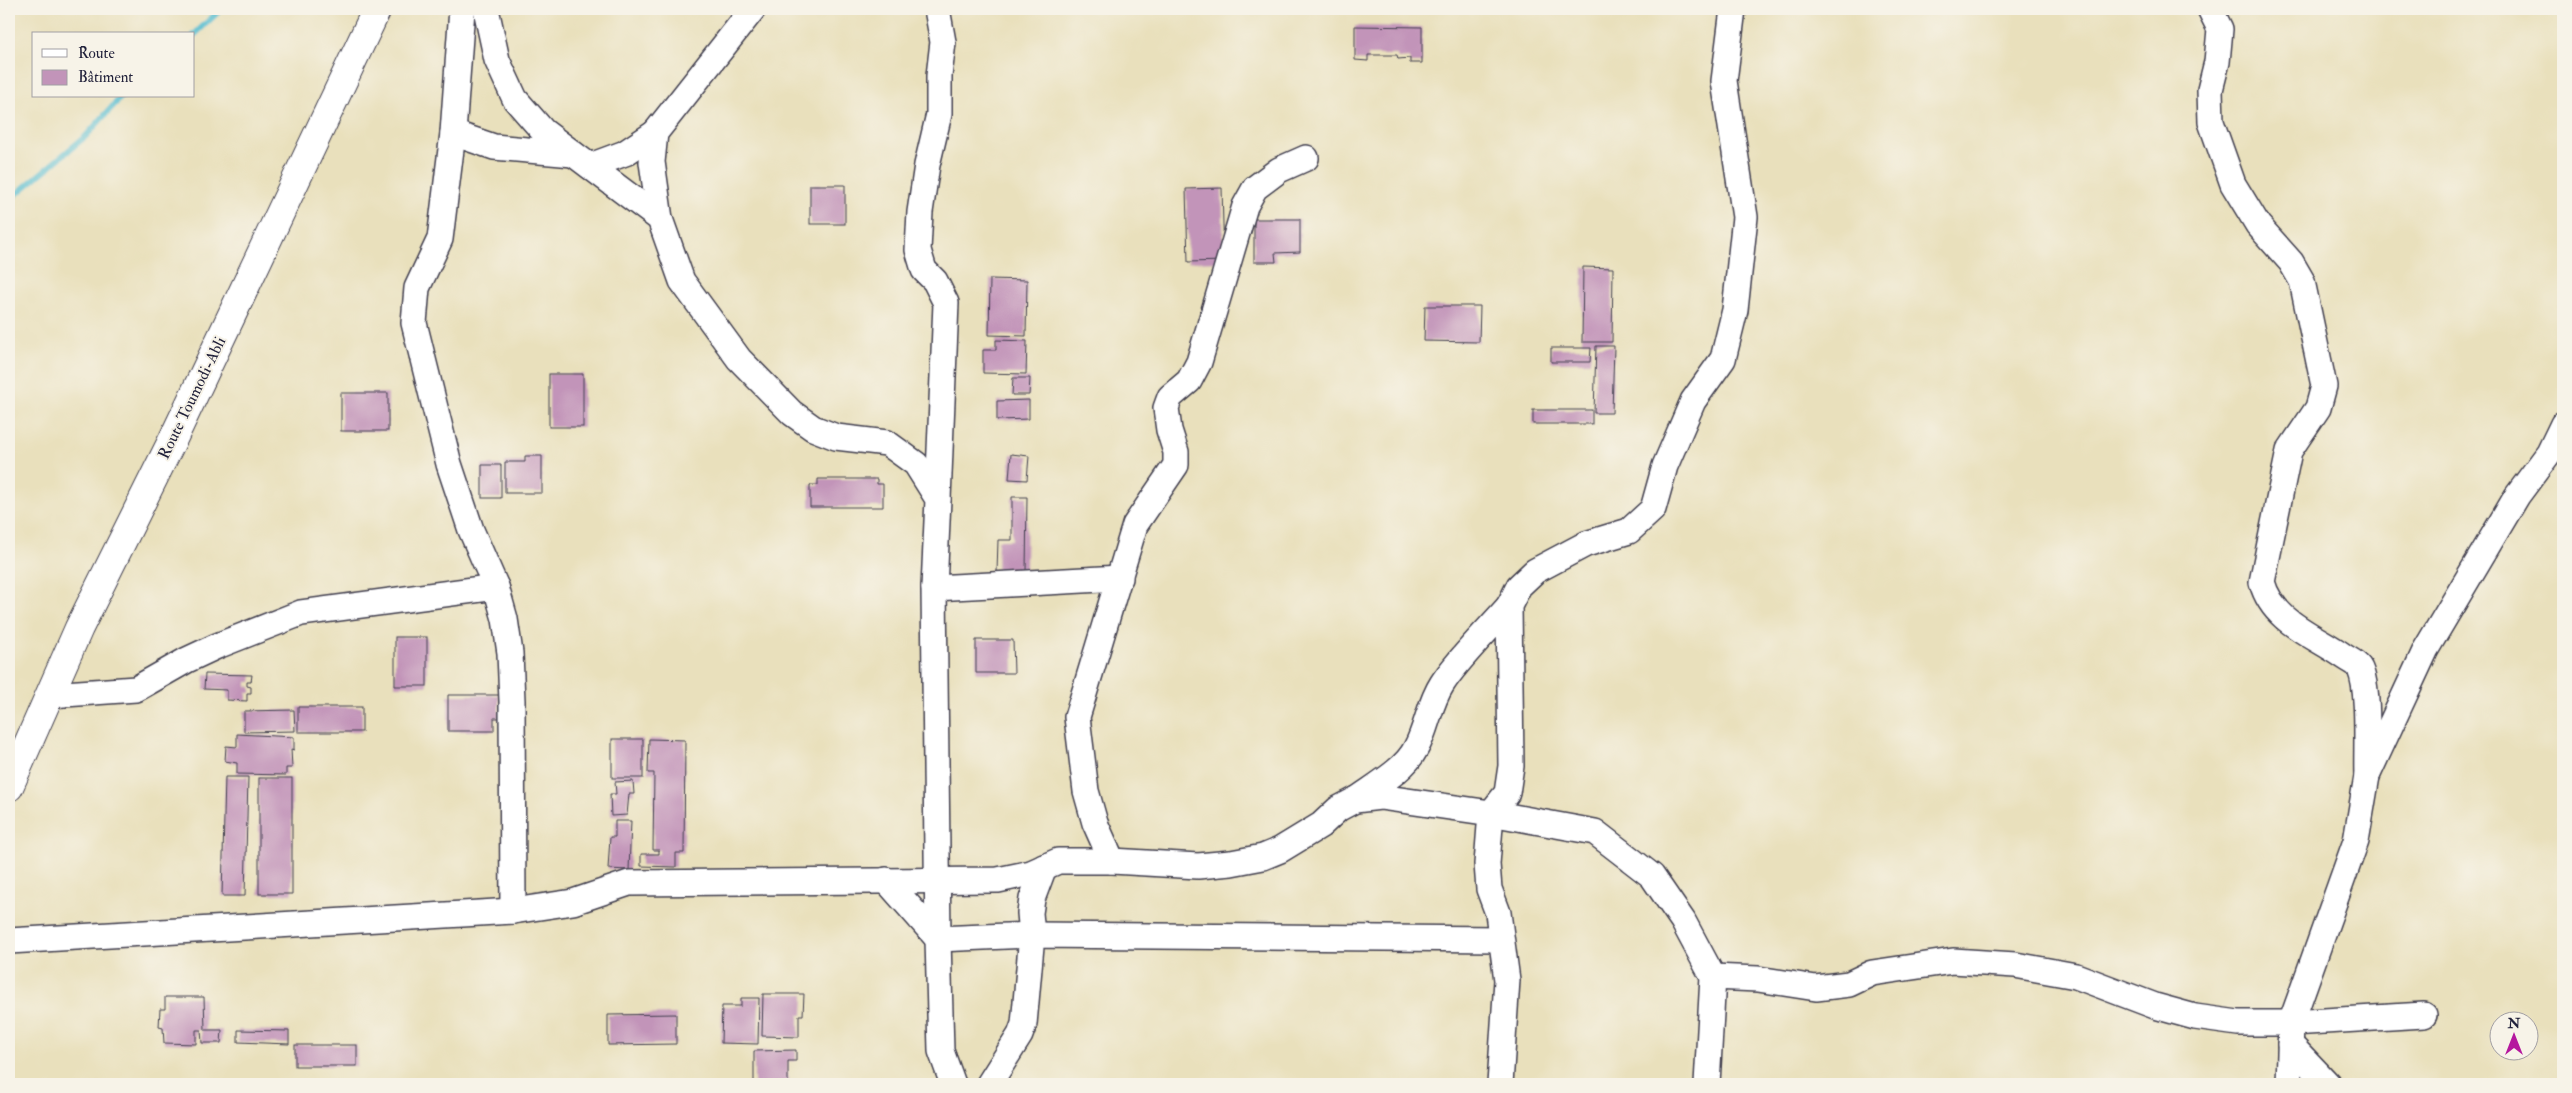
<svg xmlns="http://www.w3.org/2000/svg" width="2572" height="1093" viewBox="0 0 2572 1093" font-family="'IM FELL Double Pica',serif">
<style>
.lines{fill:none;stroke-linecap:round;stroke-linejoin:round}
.stream{stroke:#52bccf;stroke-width:6}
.building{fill:#c294b9}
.street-casing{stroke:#403e4e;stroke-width:28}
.secondary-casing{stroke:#403e4e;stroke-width:30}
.street{stroke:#fff;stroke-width:25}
.secondary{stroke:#fff;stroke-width:28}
.labels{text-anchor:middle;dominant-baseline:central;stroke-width:4;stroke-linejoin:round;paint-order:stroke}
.street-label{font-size:16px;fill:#22223b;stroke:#f7f3e8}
</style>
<rect width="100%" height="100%" fill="#f7f3e8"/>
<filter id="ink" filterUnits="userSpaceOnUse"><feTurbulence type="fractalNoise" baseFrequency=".02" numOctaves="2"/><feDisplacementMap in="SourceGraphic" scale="10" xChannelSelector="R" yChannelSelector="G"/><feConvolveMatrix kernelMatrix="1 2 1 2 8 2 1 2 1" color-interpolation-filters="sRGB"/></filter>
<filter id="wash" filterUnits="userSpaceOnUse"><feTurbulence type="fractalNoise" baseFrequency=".0096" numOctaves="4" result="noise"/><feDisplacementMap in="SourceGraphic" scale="20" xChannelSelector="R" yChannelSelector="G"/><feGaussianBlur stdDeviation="1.12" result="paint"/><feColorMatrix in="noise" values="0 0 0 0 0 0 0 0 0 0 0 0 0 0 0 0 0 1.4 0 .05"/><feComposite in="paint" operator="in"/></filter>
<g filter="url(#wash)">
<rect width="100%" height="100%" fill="#e9e0bc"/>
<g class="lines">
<g class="stream">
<polyline points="194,35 221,9"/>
<polyline points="9,200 86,136 122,96"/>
</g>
</g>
<g id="blocks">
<g class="building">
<polygon points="1355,26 1422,27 1422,63 1410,63 1410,58 1398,59 1397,55 1368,55 1368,61 1355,60"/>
<rect x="810" y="185" width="35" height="39"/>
<polygon points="1222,188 1224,261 1188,262 1186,189"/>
<polygon points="1254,219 1300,219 1300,252 1275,253 1276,262 1254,262"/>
<polygon points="1583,267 1613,268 1612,342 1582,342"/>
<polygon points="990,279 1027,280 1026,336 989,335"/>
<polygon points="1425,306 1480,306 1479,342 1424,341"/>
<polygon points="996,340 1027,341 1026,374 983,373 983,350 996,350"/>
<polygon points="1596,346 1614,346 1612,413 1594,413"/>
<polygon points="1551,348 1591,348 1590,362 1551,362"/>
<rect x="549" y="374" width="34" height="53"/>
<polygon points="1013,378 1030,378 1029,395 1012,395"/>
<rect x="341" y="393" width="47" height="38"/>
<polygon points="1029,400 1029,419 997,420 997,401"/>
<rect x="1533" y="410" width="59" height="14"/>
<polygon points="1011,454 1029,456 1027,480 1009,479"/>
<polygon points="525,456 542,456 542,493 505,493 505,462 525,462"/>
<rect x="482" y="465" width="19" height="33"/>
<polygon points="818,479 877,479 877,484 883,484 883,507 810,507 810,485 818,485"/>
<polygon points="1012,497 1027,497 1026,572 997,572 998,540 1012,540"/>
<rect x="395" y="637" width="32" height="49"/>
<polygon points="976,640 1013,640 1014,673 976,673"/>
<polygon points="205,674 252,675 251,682 247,682 247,686 251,687 251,693 247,693 247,701 227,700 227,690 204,689"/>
<polygon points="448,695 499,695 499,718 494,718 494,731 448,731"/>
<rect x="298" y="707" width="64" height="25"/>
<polygon points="294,710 295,731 244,732 244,711"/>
<polygon points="237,734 294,737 294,750 291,749 292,768 286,768 286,775 237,774 237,763 225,761 226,746 237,747"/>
<rect x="612" y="739" width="31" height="39"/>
<polygon points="649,739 685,740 684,853 676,853 676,867 641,866 641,854 659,854 659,850 653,850 654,773 648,773"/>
<polygon points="225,777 248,777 245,896 222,896"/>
<rect x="259" y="778" width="33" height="116"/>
<polygon points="633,781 634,794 629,794 627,815 611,816 610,794 616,794 615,782"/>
<polygon points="615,821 631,821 629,870 608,869 610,837 615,837"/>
<polygon points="763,994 804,994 803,1015 799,1015 799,1037 762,1036"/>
<polygon points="165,997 204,997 205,1030 222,1030 221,1043 202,1043 201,1030 196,1030 196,1044 164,1043 163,1028 159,1027 160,1009 165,1009"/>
<polygon points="741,998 759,998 758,1044 721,1043 722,1006 741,1006"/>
<polygon points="676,1014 676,1044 608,1045 608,1015"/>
<polygon points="238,1030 289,1031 289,1044 238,1042"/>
<rect x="295" y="1045" width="62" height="21"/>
<polygon points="796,1050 796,1061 788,1061 788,1084 754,1084 754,1051"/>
</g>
</g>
</g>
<g filter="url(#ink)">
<use href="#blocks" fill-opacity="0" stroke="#403e4e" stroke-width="1"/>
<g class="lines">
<defs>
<g id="street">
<polyline points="462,9 453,133 440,239 417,288 414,323 449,464 471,530 496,587 505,619 510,653 512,701 513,911"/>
<polyline points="486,9 497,60 515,99 543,131 660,219 682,281 739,359 792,413 813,428 836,437 887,443 916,464 938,499 934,588 938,939 941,1051 953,1084"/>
<polyline points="937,9 943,42 939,76 939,114 927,165 920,212 918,250 924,270 935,281 946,303 938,499"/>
<path d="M2210,9L2220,29L2217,62L2210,90L2211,122L2233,184L2258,225L2291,262L2302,281L2324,386L2318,408L2289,451L2262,582C2273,623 2315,635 2345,657C2350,660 2358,664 2360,669C2370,692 2366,749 2367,776"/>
<polyline points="453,133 494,147 573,154"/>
<polyline points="590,166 625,153 655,133"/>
<polyline points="660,219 652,162 655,133 753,9"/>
<polyline points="934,588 1120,578"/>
<polyline points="50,695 136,689 187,660 217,646 301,613 496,587"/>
<path d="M1356,800C1375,786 1405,770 1416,748C1427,728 1429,704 1442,684C1457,660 1489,629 1509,606"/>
<polyline points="1112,861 1095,823 1086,791 1077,717 1135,525 1176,465 1176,452 1169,430 1166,408 1170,397 1189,381 1199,362 1245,206 1255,188 1279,170 1306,158"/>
<polyline points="886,880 938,939 1032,935 1501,939"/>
<polyline points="9,941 513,911 573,902 629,883 998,880 1031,873 1058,861 1112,861 1198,866 1231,863 1263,857 1280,850 1321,825 1338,809 1355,800 1380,797 1491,813 1595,832 1652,876 1683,921 1713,977 1707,1084"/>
<polyline points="1713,977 1758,979 1816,988 1849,984 1872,973 1953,961 2015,965 2076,976 2155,1006 2195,1017 2238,1023 2291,1023 2424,1015"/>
<polyline points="2290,1044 2328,1084"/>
<polyline points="989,1084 1020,1035 1024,1024 1032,935 1030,913 1032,899 1044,867"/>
<polyline points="1500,1084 1507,980 1498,913 1489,889 1487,864 1491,813 1507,793 1511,766 1509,606 1519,586 1535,571 1586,544 1629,531 1653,509 1665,466 1693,401 1723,359 1735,310 1745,217 1724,81 1733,9"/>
<polyline points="2289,1084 2291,1023 2356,841 2367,776 2426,649 2517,496 2549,453 2563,424"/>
</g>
<polyline id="secondary" points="9,787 79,628 173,439 377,9"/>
</defs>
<use href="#street" class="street-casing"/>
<use href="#secondary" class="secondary-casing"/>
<use href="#street" class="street"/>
<use href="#secondary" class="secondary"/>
</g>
</g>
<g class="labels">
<g class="street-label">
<text transform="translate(192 398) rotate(-64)">Route Toumodi-Abli</text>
</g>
</g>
<rect width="2572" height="1093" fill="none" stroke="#f7f3e8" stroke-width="30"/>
<rect x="32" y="32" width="162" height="65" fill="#f7f3e8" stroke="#a29fa3"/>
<rect x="42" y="49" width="25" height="8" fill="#ffffff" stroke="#a29fa3"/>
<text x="78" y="58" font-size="15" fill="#22223b">Route</text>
<rect x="42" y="70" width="25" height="15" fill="#c294b9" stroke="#a29fa3"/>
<text x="78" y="82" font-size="15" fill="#22223b">Bâtiment</text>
<g transform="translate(2514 1036)"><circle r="24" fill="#f7f3e8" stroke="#a29fa3"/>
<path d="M0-4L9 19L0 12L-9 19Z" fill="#b5179e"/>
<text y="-8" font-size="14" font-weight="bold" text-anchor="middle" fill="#22223b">N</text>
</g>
</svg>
